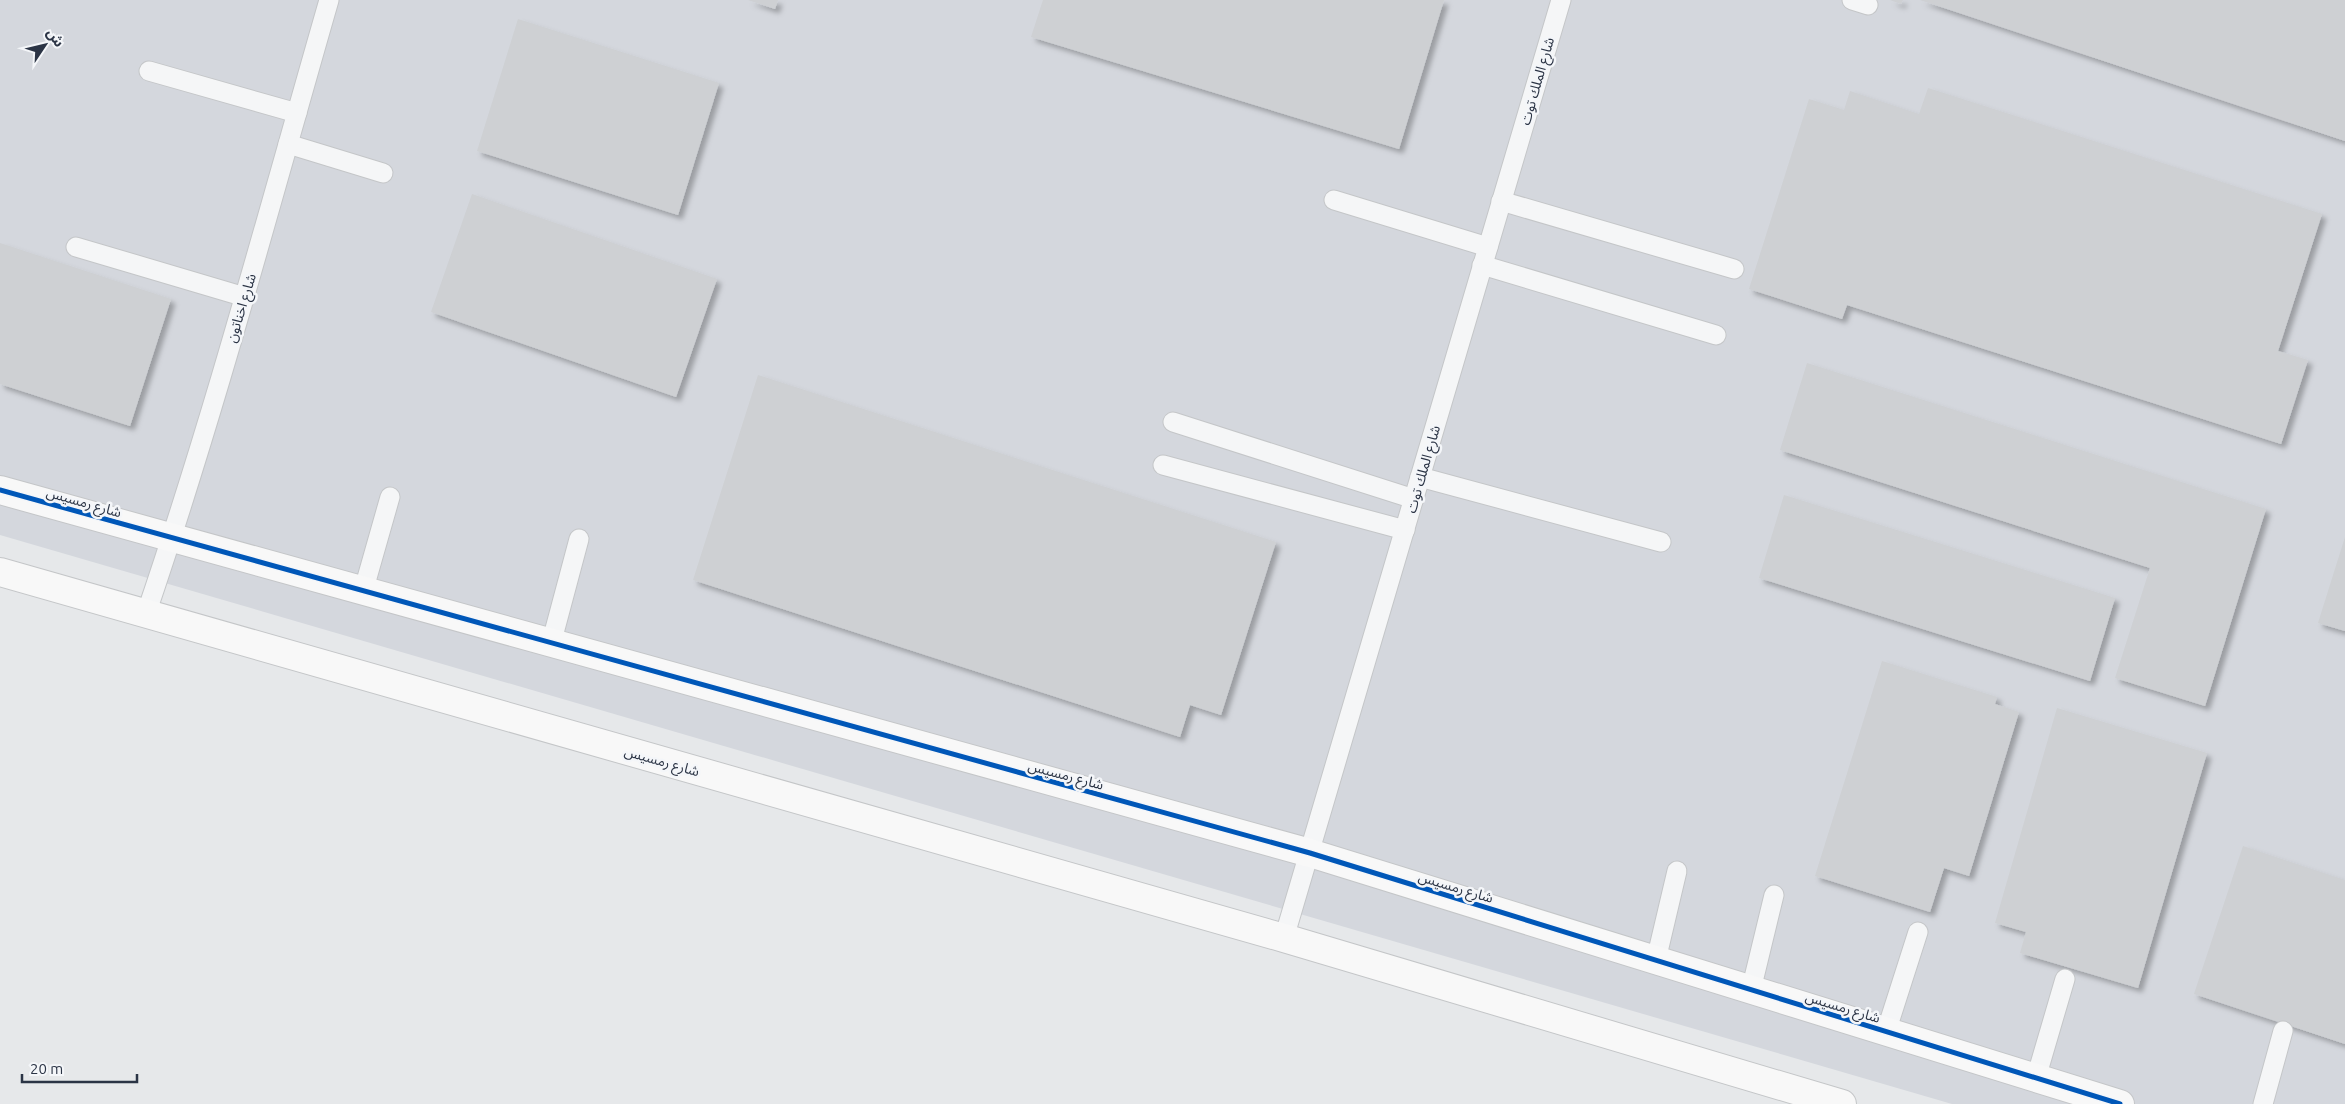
<svg xmlns="http://www.w3.org/2000/svg" width="2345" height="1104" viewBox="0 0 2345 1104" font-family="Ubuntu,'Noto Sans Arabic',sans-serif">
<style>
.built{fill:#d4d7dd}
.building{fill:#ced0d3;filter:url(#shadow)}
.lines{fill:none;stroke-linecap:round;stroke-linejoin:round}
.lane-casing{stroke:#c4c6c8;stroke-width:21}
.secondary-casing{stroke:#c4c6c8;stroke-width:30}
.lane{stroke:#f5f6f7;stroke-width:19}
.secondary{stroke:#f8f8f8;stroke-width:28}
.cycleway-casing{stroke:#f4f6f9;stroke-width:8}
.cycleway{stroke:#0057b8;stroke-width:5}
.labels{text-anchor:middle;dominant-baseline:central;stroke-width:5;stroke-linejoin:round;paint-order:stroke}
.street-label{font-size:14px;fill:#2b3445;stroke:#f4f6f9}
</style>
<defs>
<filter id="shadow"><feDropShadow dx="4.5" dy="4.5" stdDeviation="2.5" flood-color="#0004"/></filter>
</defs>
<rect width="100%" height="100%" fill="#e6e8ea"/>
<polygon class="built" points="0,0 2345,0 2345,1104 1952,1104 0,535"/>
<g class="building">
<polygon points="748,0 778,0 775,9"/>
<polygon points="1043,0 1444,0 1399,149 1031,37"/>
<polygon points="1890,0 1903,0 1901,4"/>
<polygon points="1920,0 2345,0 2345,141"/>
<polygon points="518,19 719,83 678,215 477,151"/>
<polygon points="1928,88 2322,214 2278,351 2308,360 2281,444 1847,305 1842,319 1749,289 1809,99 1844,110 1850,91 1919,114"/>
<polygon points="472,194 717,279 676,397 431,312"/>
<polygon points="0,243 171,299 130,426 0,384"/>
<polygon points="1807,363 2266,509 2205,706 2115,678 2150,568 1780,450"/>
<polygon points="758,375 1276,542 1221,715 1190,705 1180,737 693,580"/>
<polygon points="1784,495 2115,598 2090,681 1759,578"/>
<polygon points="2345,537 2345,631 2318,623"/>
<polygon points="1882,661 1997,697 1995,704 2019,712 1969,876 1944,868 1930,912 1815,876"/>
<polygon points="2057,708 2207,753 2138,988 2020,953 2026,932 1995,923"/>
<polygon points="2243,846 2345,880 2345,1044 2194,994"/>
</g>
<g class="lines">
<defs>
<g id="lane">
<polyline points="1852,0 1868,5"/>
<polyline points="149,71 297,113"/>
<polyline points="288,144 383,173"/>
<polyline points="1334,200 1488,247"/>
<polyline points="1501,201 1734,269"/>
<polyline points="76,247 245,297"/>
<polyline points="1482,265 1716,335"/>
<polyline points="1173,422 1414,499"/>
<polyline points="1163,465 1405,530"/>
<polyline points="1420,477 1661,542"/>
<polyline points="363,592 390,497"/>
<path d="M146,614C215,412 270,205 329,0"/>
<polyline points="551,644 579,539"/>
<polyline points="1284,938 1561,0"/>
<polyline points="1656,960 1677,871"/>
<polyline points="1751,990 1774,895"/>
<polyline points="1886,1032 1918,932"/>
<polyline points="2036,1078 2065,979"/>
<polyline points="2263,1104 2283,1031"/>
</g>
<g id="secondary">
<polyline points="0,490 1310,853 2120,1104"/>
<polyline points="0,572 1284,938 1842,1104"/>
</g>
</defs>
<use href="#lane" class="lane-casing"/>
<use href="#secondary" class="secondary-casing"/>
<use href="#lane" class="lane"/>
<use href="#secondary" class="secondary"/>
<defs>
<polyline id="cycleway" points="0,490 1310,853 2120,1104"/>
</defs>
<use href="#cycleway" class="cycleway-casing"/>
<use href="#cycleway" class="cycleway"/>
</g>
<g class="labels">
<g class="street-label">
<text transform="translate(1537 81) rotate(-74)">شارع الملك توت</text>
<text transform="translate(241 308) rotate(-73)">شارع اخناتون</text>
<text transform="translate(1423 469) rotate(-74)">شارع الملك توت</text>
<text transform="translate(84 502) rotate(16)">شارع رمسيس</text>
<text transform="translate(662 761) rotate(16)">شارع رمسيس</text>
<text transform="translate(1066 775) rotate(15)">شارع رمسيس</text>
<text transform="translate(1456 887) rotate(17)">شارع رمسيس</text>
<text transform="translate(1843 1007) rotate(17)">شارع رمسيس</text>
</g>
</g>
<g transform="translate(45 45) rotate(55)" stroke="#f4f6f9" stroke-width="4" paint-order="stroke">
<path d="M0-4L9 19L0 12L-9 19Z" fill="#2b3445"/>
<text y="-8" font-size="14" font-weight="bold" text-anchor="middle" fill="#2b3445">ش</text>
</g>
<path d="M22 1074v8h115v-8" fill="none" stroke="#2b3445" stroke-width="2.5"/>
<text x="30" y="1074" font-size="15" fill="#2b3445" stroke="#f4f6f9" stroke-width="4" paint-order="stroke">20 m</text>
</svg>
